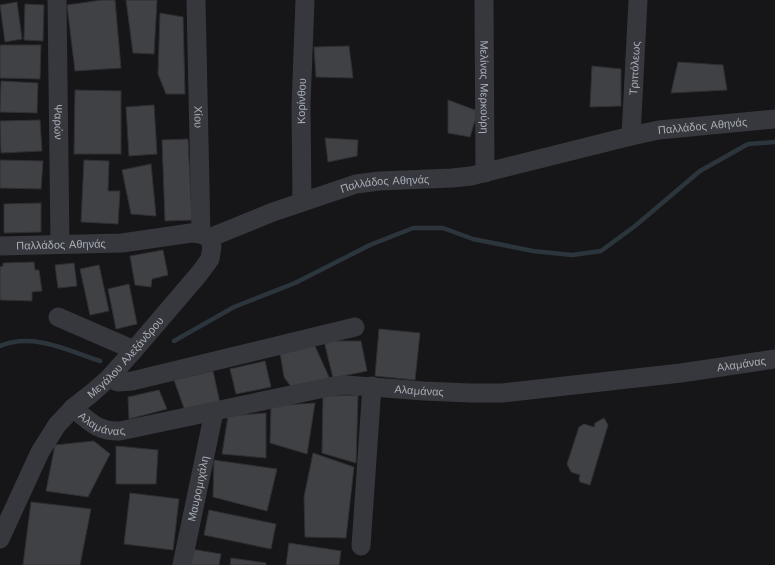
<svg xmlns="http://www.w3.org/2000/svg" width="775" height="565" viewBox="0 0 775 565" font-family="'Work Sans',sans-serif">
<style>
.lines{fill:none;stroke-linecap:round;stroke-linejoin:round}
.stream{stroke:#2c353c;stroke-width:4.5}
.building{fill:#404145;stroke:#303034}
.minor{stroke:#37383d;stroke-width:19}
.labels{text-anchor:middle;dominant-baseline:central;stroke-width:4;stroke-linejoin:round;paint-order:stroke}
.street-label{font-size:11px;fill:#a8adb8;stroke:#111113}
</style>
<rect width="100%" height="100%" fill="#161618"/>
<g class="lines">
<g class="stream">
<polyline points="174,341 234,307 295,283 370,245 413,228 443,228 473,239 533,251 572,255 601,251 635,226 700,171 748,144 775,142"/>
<path d="M0,346C33,332 69,351 100,361"/>
</g>
</g>
<g class="building">
<polygon points="102,0 115,0 121,68 75,71 67,5"/>
<polygon points="126,0 157,0 154,54 133,53"/>
<polygon points="17,2 22,39 5,42 0,5"/>
<polygon points="25,4 44,5 43,41 24,40"/>
<polygon points="160,13 183,17 185,94 166,94 158,74"/>
<polygon points="0,45 41,45 40,79 0,78"/>
<polygon points="349,46 353,78 316,77 314,47"/>
<polygon points="678,62 723,65 727,90 671,93"/>
<polygon points="592,66 621,69 621,106 590,107"/>
<polygon points="1,81 38,83 37,113 0,112"/>
<polygon points="75,90 121,91 121,154 74,154"/>
<polygon points="448,100 478,111 470,137 448,133"/>
<polygon points="154,105 157,154 129,156 126,107"/>
<polygon points="40,120 42,151 1,153 0,121"/>
<polygon points="325,138 358,140 357,156 328,162"/>
<polygon points="188,139 192,220 165,221 162,140"/>
<polygon points="0,160 43,161 41,189 0,188"/>
<polygon points="84,160 109,161 108,191 120,191 118,224 81,222"/>
<polygon points="151,164 156,216 131,214 122,170"/>
<polygon points="41,203 41,232 4,233 4,204"/>
<polygon points="163,250 168,275 152,279 151,287 135,285 130,256"/>
<polygon points="34,262 35,270 39,270 42,291 32,292 32,301 0,300 0,267 3,266 3,263"/>
<polygon points="74,263 77,286 58,288 55,265"/>
<polygon points="99,265 109,311 90,315 80,269"/>
<polygon points="129,284 137,324 116,329 108,289"/>
<polygon points="379,329 420,333 415,380 375,376"/>
<polygon points="324,341 361,341 367,371 333,378"/>
<polygon points="314,344 330,379 292,388 284,377 280,353"/>
<polygon points="265,361 271,387 236,394 230,369"/>
<polygon points="213,371 220,403 186,414 174,380"/>
<polygon points="159,390 167,409 129,419 128,397"/>
<polygon points="358,395 356,463 322,453 323,396"/>
<polygon points="315,403 307,454 270,443 271,406"/>
<polygon points="266,413 266,458 222,454 228,416"/>
<polygon points="604,418 608,425 590,485 580,482 579,479 580,475 571,472 567,464 579,427 584,424 594,427 595,423"/>
<polygon points="94,441 110,454 88,497 46,491 55,445"/>
<polygon points="116,446 158,450 156,484 116,484"/>
<polygon points="313,453 354,467 346,538 305,537 304,497"/>
<polygon points="214,460 277,469 267,511 213,497"/>
<polygon points="130,493 179,499 173,550 124,544"/>
<polygon points="31,502 91,509 80,565 23,565"/>
<polygon points="209,510 276,524 271,549 204,535"/>
<polygon points="289,543 341,551 339,565 286,565"/>
<polygon points="191,549 221,554 219,565 188,565"/>
<polygon points="231,558 266,563 266,565 230,565"/>
</g>
<g class="lines">
<g class="minor">
<path id="s1" d="M57,0L60,244"/>
<path id="s2" d="M196,0L201,234"/>
<path id="s3" d="M484,0L485,173"/>
<path id="s4" d="M631,136L638,0"/>
<path id="s5" d="M302,202L301,106L305,0"/>
<path id="s6" d="M0,246L122,243L191,233L201,234L209,238L273,212L356,184L379,181L452,178L471,176L631,136L659,130L775,119"/>
<polyline points="58,317 134,350"/>
<polyline points="109,378 118,382 132,381 355,327"/>
<path id="s7" d="M73,408C89,421 98,432 120,431L334,386L346,385L424,391L470,393H502L681,373L775,359"/>
<path id="s8" d="M0,539L40,452L57,425L73,408L92,393L109,378L134,350L199,274L210,259L212,246L209,238"/>
<polyline points="361,546 372,386"/>
<path id="s9" d="M182,565L214,412"/>
</g>
</g>
<g class="labels">
<g class="street-label">
<text stroke="none"><textPath href="#s4" startOffset="68">Τριπόλεως</textPath></text>
<text stroke="none"><textPath href="#s3" startOffset="87">Μελίνας Μερκούρη</textPath></text>
<text stroke="none"><textPath href="#s5" startOffset="101">Κορίνθου</textPath></text>
<text stroke="none"><textPath href="#s2" startOffset="117">Χίου</textPath></text>
<text stroke="none"><textPath href="#s1" startOffset="122">Ψαρών</textPath></text>
<text stroke="none"><textPath href="#s6" startOffset="720">Παλλάδος Αθηνάς</textPath></text>
<text stroke="none"><textPath href="#s6" startOffset="396">Παλλάδος Αθηνάς</textPath></text>
<text stroke="none"><textPath href="#s6" startOffset="61">Παλλάδος Αθηνάς</textPath></text>
<text stroke="none"><textPath href="#s8" startOffset="224">Μεγάλου Αλεξάνδρου</textPath></text>
<text stroke="none"><textPath href="#s7" startOffset="682">Αλαμάνας</textPath></text>
<text stroke="none"><textPath href="#s7" startOffset="358">Αλαμάνας</textPath></text>
<text stroke="none"><textPath href="#s7" startOffset="34">Αλαμάνας</textPath></text>
<text stroke="none"><textPath href="#s9" startOffset="78">Μαυρομιχάλη</textPath></text>
</g>
</g>
</svg>
